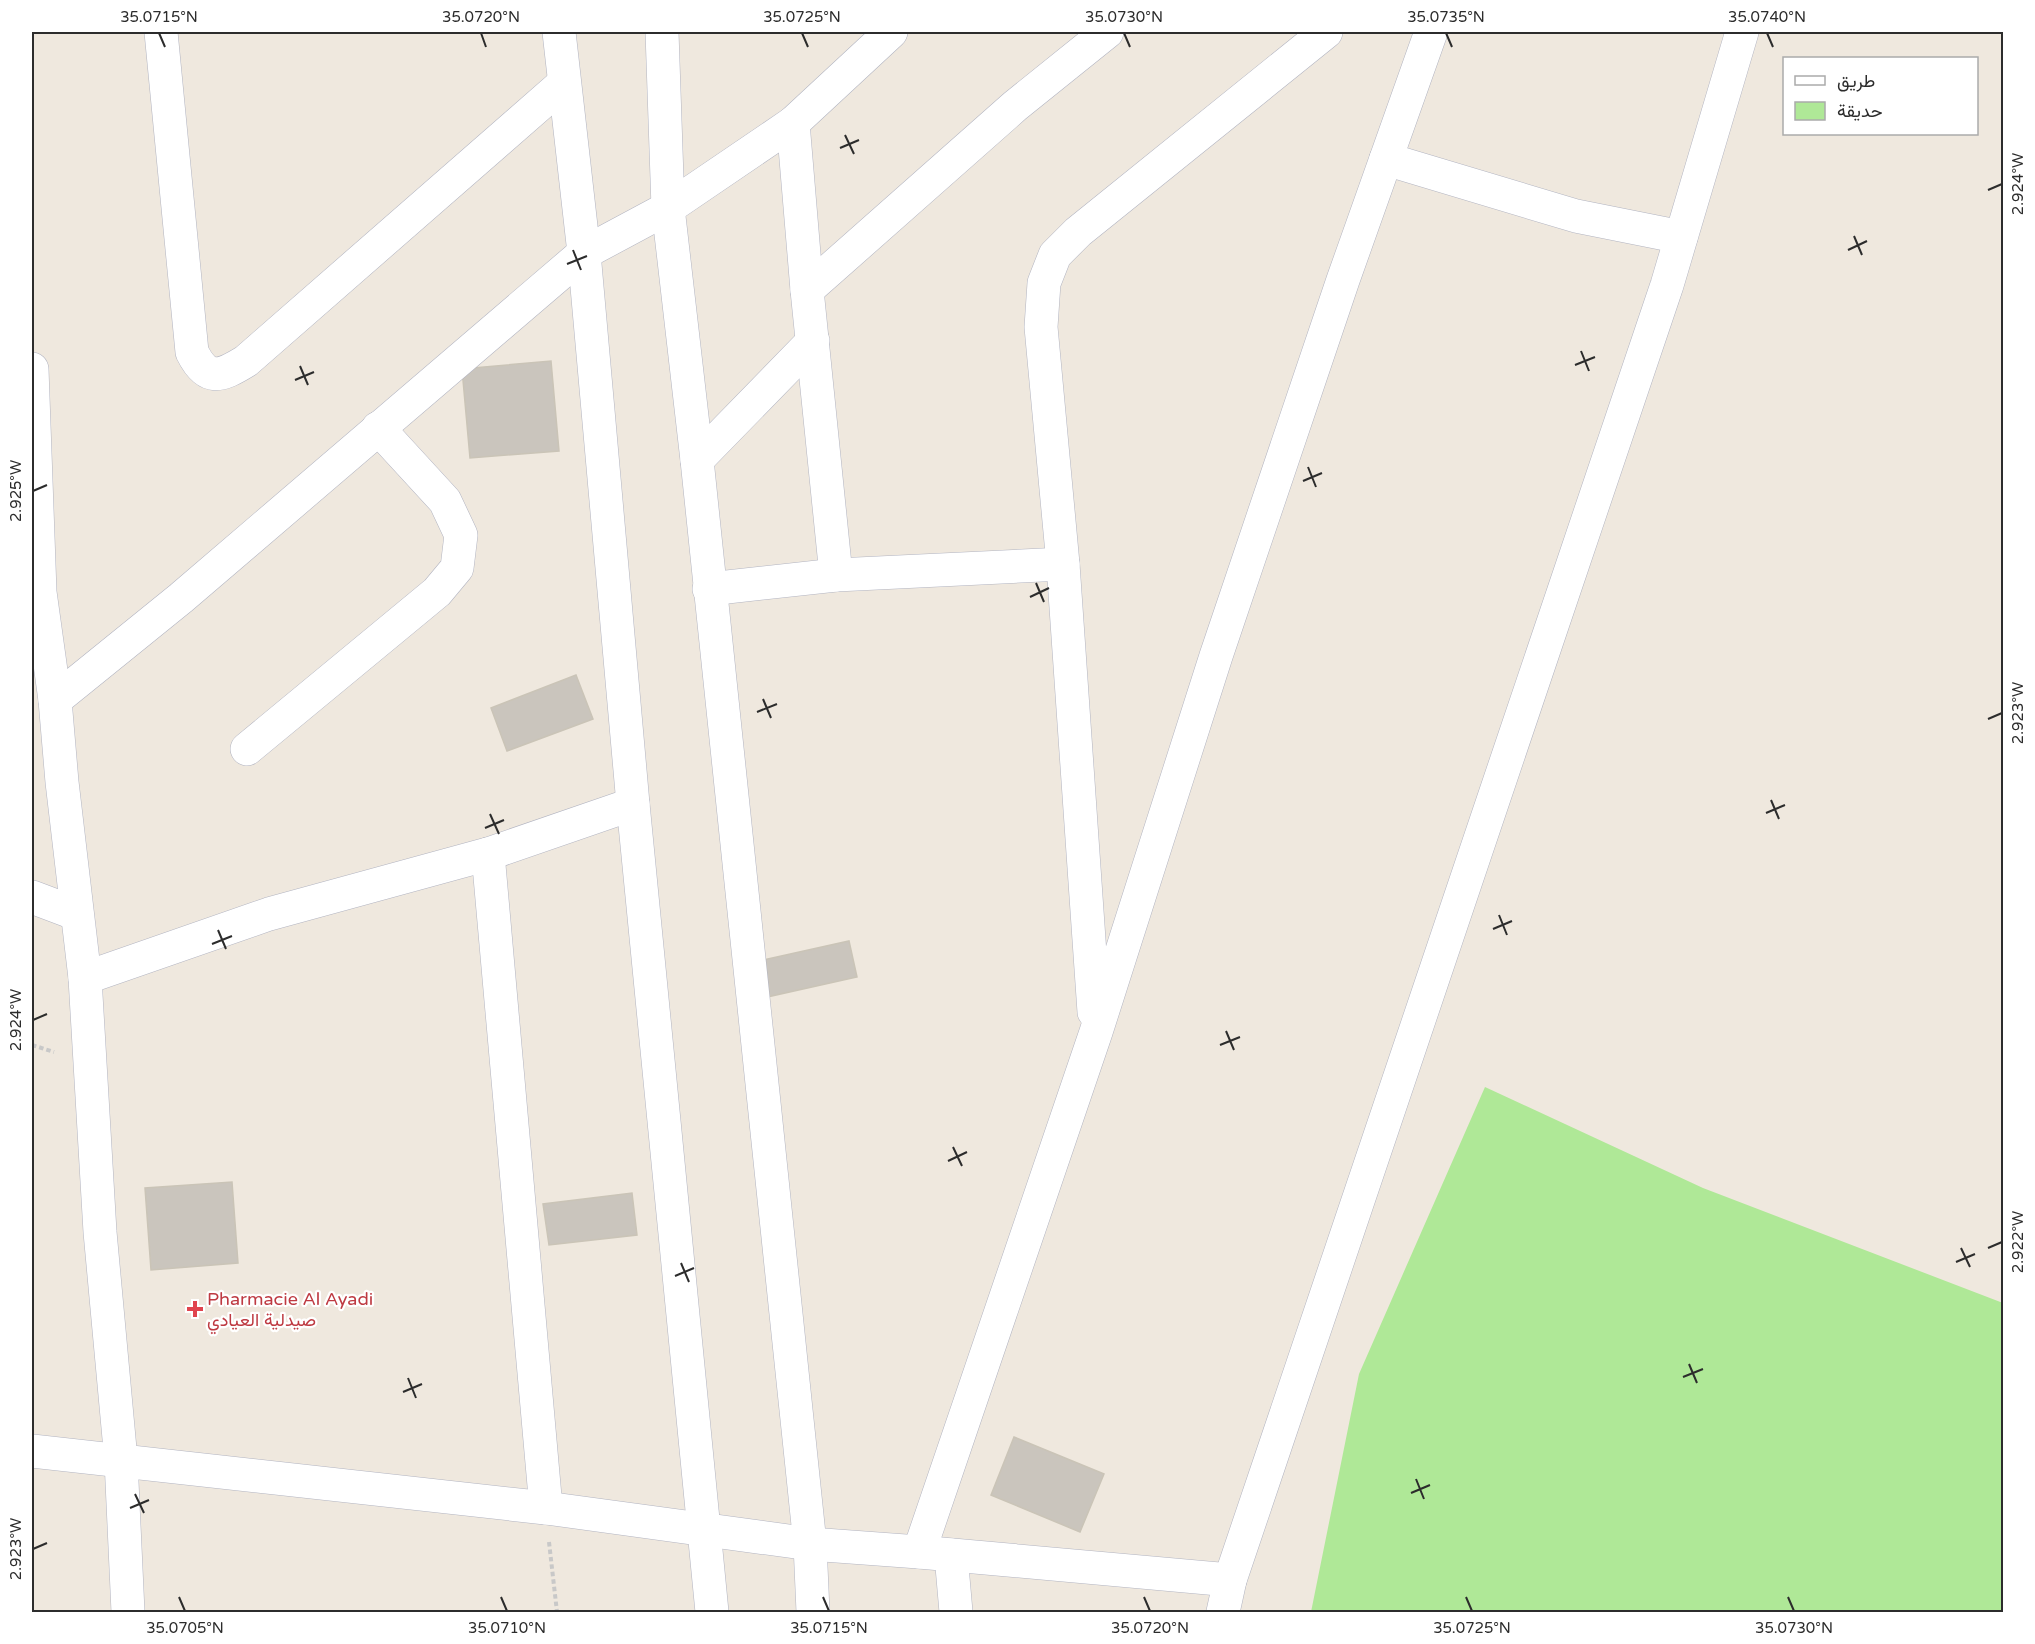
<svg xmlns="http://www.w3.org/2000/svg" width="2035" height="1644" viewBox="0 0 2035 1644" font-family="'Varela Round',Vazirmatn,sans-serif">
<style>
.green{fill:#afe897}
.building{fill:#cac5bd;stroke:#cac4b7;stroke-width:1.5}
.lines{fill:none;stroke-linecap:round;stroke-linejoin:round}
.street-casing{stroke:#b2b4c1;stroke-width:34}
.path{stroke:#c8c8c8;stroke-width:4;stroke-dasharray:4.5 3;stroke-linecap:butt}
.street{stroke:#fff;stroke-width:33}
.ticks{fill:none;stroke:#2c2c2c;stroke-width:2}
.health-dot{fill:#e0444e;stroke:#fff;stroke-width:2}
.labels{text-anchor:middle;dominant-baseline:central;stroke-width:4.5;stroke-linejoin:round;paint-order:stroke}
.health-label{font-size:18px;fill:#be3a42;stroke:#fff;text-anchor:start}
.neatline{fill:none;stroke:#2c2c2c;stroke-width:2}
.ticks-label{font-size:15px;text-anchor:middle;fill:#2c2c2c}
</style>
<rect width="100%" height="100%" fill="#efe8de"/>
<polygon class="green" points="1485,1087 1703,1188 2003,1303 2003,1612 1311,1612 1359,1374"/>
<g class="building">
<polygon points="551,361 559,451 470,458 462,369"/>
<polygon points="576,675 593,719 507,751 491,708"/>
<polygon points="849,941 857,977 767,997 759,961"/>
<polygon points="232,1182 238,1263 151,1270 145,1188"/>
<polygon points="632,1193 637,1235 549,1245 543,1204"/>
<polygon points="1014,1437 1104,1474 1080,1532 991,1495"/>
</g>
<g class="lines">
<defs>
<g id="street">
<path d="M161,32L192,352C207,382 220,377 246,361L563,84"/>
<polyline points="559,32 584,253 633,804 712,1612"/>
<polyline points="662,32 668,208 697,460 810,1544 813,1612"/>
<polyline points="793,123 807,290 836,575"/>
<polyline points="1386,159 1576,216 1681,237"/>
<polyline points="807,290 1015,106 1107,32"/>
<polyline points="32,369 40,592 55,700 62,782 85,978 100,1232 121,1460 128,1612"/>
<polyline points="697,460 813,341"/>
<polyline points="709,589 836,575 1063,564"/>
<polyline points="55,700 181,598 584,253 668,208 793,123 891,32"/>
<polyline points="247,749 437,592 457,568 461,535 445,501 378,428"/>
<polyline points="488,854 633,804"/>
<polyline points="32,897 77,914"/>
<polyline points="85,978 269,914 488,854 546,1508"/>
<polyline points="1094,1012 1063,564 1041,327 1044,283 1055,255 1078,232 1326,32"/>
<polyline points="32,1451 546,1508 810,1544 919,1552 1230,1580"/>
<polyline points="919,1552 1096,1032 1216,656 1343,280 1431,32"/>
<polyline points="951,1555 956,1612"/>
<polyline points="1223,1612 1230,1580 1667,285 1742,32"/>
</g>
</defs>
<use href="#street" class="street-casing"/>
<g class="path">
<polyline points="32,1045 54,1052"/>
<polyline points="549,1542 557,1612"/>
</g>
<use href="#street" class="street"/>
</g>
<path class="ticks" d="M159,33L165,47M481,33L486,47M802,33L808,47M1124,33L1130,47M1446,33L1452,47M1767,33L1773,47M845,135L854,154M840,148L859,140M1988,190L2002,184M1854,236L1862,255M573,250L581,270M1848,250L1867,241M567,264L587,256M1581,351L1589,371M1575,365L1595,357M300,366L308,385M295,380L314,372M1308,467L1316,487M1303,481L1322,473M33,491L47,485M1036,583L1044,602M1030,597L1049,588M763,699L771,718M757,712L777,704M1988,719L2002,713M1771,800L1779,819M1766,813L1785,805M490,814L499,834M485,828L504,820M1499,915L1507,935M1493,929L1512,921M218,930L226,949M212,944L232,936M33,1020L47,1014M1226,1031L1234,1050M1220,1045L1240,1037M953,1147L962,1166M948,1161L967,1152M1961,1248L1970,1267M1988,1248L2002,1242M1956,1262L1975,1254M681,1263L689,1282M675,1276L694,1268M1689,1364L1697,1383M1683,1377L1703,1369M408,1378L416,1398M403,1392L422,1384M1416,1479L1424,1499M1411,1493L1430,1485M135,1494L144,1513M130,1508L149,1500M33,1549L47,1543M179,1597L185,1611M501,1597L507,1611M823,1597L829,1611M1144,1597L1150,1611M1466,1597L1472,1611M1788,1597L1794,1611"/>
<path class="health-dot" d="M192 1300h6v6h6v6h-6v6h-6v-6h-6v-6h6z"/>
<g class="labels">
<g class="health-label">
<text x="207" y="1299">Pharmacie Al Ayadi<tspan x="207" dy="21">صيدلية العيادي</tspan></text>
</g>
</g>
<rect width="2035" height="1644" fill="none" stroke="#ffffff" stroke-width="66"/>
<rect x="1783" y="57" width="195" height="78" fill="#ffffff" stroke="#ababab" stroke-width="1.5"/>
<rect x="1795" y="76" width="30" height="9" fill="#ffffff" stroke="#ababab" stroke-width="1.5"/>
<text x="1837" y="87" font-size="18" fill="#2c2c2c">طريق</text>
<rect x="1795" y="102" width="30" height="18" fill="#afe897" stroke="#ababab" stroke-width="1.5"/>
<text x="1837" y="117" font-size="18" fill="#2c2c2c">حديقة</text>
<rect x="33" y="33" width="1969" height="1578" class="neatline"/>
<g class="ticks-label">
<text x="159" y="22">35.0715°N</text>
<text x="481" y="22">35.0720°N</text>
<text x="802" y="22">35.0725°N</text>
<text x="1124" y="22">35.0730°N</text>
<text x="1446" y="22">35.0735°N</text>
<text x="1767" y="22">35.0740°N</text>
<text transform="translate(2018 184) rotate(-90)" y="5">2.924°W</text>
<text transform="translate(16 491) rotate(-90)" y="5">2.925°W</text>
<text transform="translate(2018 713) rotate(-90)" y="5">2.923°W</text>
<text transform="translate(16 1020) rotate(-90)" y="5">2.924°W</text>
<text transform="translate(2018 1242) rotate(-90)" y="5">2.922°W</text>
<text transform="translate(16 1549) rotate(-90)" y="5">2.923°W</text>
<text x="185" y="1633">35.0705°N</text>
<text x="507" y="1633">35.0710°N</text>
<text x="829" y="1633">35.0715°N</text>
<text x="1150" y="1633">35.0720°N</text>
<text x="1472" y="1633">35.0725°N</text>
<text x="1794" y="1633">35.0730°N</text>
</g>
</svg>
